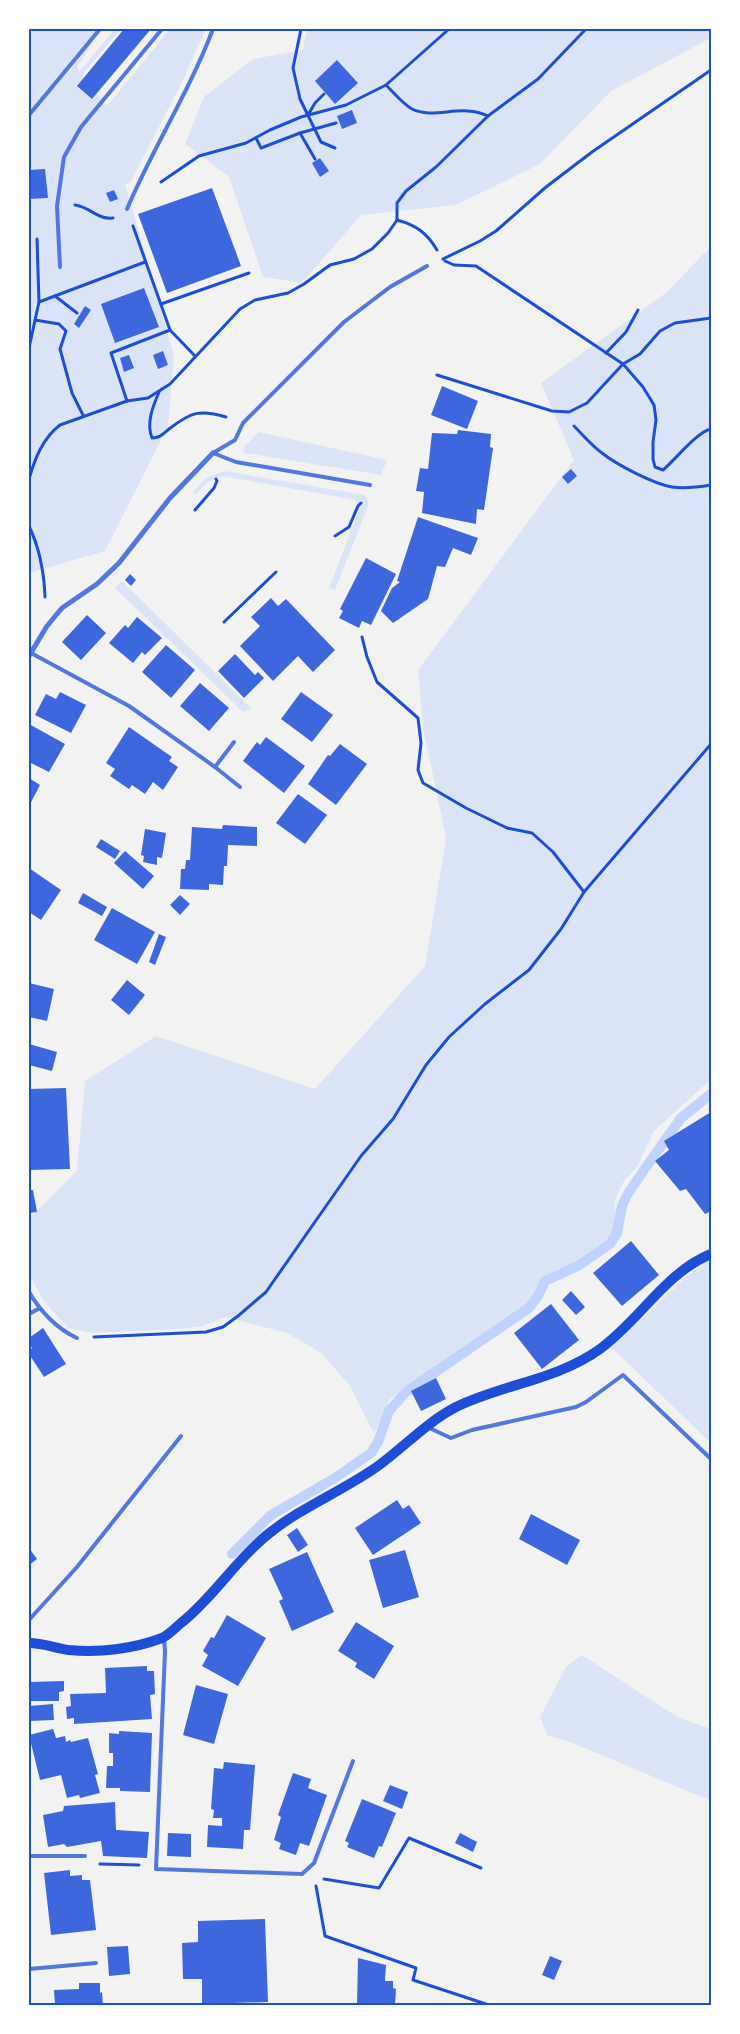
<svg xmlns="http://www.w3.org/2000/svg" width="740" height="2034" viewBox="0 0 740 2034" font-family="'PT Sans Narrow',sans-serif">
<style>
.green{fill:#dbe4f7}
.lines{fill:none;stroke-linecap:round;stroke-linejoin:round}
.stream{stroke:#bfd3fe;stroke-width:10}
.building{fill:#3d67dc}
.path{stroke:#1d4ed8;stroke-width:3}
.service{stroke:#5277de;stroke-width:4}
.minor{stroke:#5277de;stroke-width:5}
.secondary{stroke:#1d4ed8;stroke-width:10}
.neatline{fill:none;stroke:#1d4ed8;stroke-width:2}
</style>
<rect width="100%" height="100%" fill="#f2f2f2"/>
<g class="green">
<polygon points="29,29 100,29 77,68 79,72 115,29 121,29 82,75 107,106 170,29 206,29 182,82 130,183 125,184 174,356 168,426 105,551 29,573"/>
<polygon points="307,29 711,29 711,38 611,91 540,164 456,205 361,215 302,283 263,277 229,177 185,144 204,97 253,59 303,50"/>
<polygon points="711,246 711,1082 707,1083 654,1131 637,1167 624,1181 615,1200 616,1229 606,1243 584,1260 542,1280 526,1306 390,1399 374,1434 350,1386 321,1353 287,1333 225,1317 203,1326 180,1329 93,1333 68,1328 43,1300 29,1274 29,1219 77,1171 85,1081 156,1036 315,1089 425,966 446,838 423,728 418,670 574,460 541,383 667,292"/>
<polygon points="259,432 387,460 381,475 244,453 243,448"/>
<polygon points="225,471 365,495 369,504 335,590 329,588 359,510 356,500 222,476 208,482 195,495 192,493 206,478"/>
<polygon points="122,581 252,709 243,712 115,588"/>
<polygon points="711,1259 711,1443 612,1348 689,1274"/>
<polygon points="582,1655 679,1718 711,1729 711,1801 575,1744 547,1735 540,1717 566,1667"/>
</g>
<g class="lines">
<polyline class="stream" points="232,1554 271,1515 335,1478 371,1453 378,1442 389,1411 406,1392 529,1308 538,1296 545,1281 578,1266 610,1244 617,1233 622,1206 627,1195 644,1170 681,1118 711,1094"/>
</g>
<g class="building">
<polygon points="124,29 151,29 92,99 77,86"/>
<polygon points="337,60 358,83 335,104 315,81"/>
<polygon points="352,110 357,123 342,129 337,116"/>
<polygon points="320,158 329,171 320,177 312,163"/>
<polygon points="45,169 48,198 29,199 29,170"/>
<polygon points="212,188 241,266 167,293 138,214"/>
<polygon points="114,190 118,199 110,202 106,193"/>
<polygon points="144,288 159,327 115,343 101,304"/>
<polygon points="85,306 91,310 79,328 74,324"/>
<polygon points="163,351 168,365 158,369 153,355"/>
<polygon points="129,355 134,368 124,372 120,358"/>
<polygon points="442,386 478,401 467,429 431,415"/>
<polygon points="458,430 491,434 490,447 493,448 484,510 477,509 476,524 422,513 424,492 416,491 420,468 428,469 432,433 457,434"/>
<polygon points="571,469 577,476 568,484 562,477"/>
<polygon points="418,517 478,538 471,555 453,548 445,567 437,566 428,599 393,623 381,611 392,588 400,582 397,581"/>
<polygon points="366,558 396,574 371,625 362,621 359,628 339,618 343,611 340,609"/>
<polygon points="130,574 136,580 131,586 125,580"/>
<polygon points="271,598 278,606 286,599 335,650 313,672 298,656 273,681 240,646 260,626 251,617"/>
<polygon points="87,615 106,633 81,660 62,642"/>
<polygon points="137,617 162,638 145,655 142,652 133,663 109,643 125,625 128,628"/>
<polygon points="166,645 195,670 171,698 142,672"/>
<polygon points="235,654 255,675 258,672 264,678 244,698 218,671"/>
<polygon points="200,683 229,708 209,731 180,706"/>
<polygon points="60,692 86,705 71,733 35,715 46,694 56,699"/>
<polygon points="301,692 333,715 312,742 281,719"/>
<polygon points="29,724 65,744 49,772 29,762"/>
<polygon points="129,727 172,757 169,761 178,767 163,790 153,782 145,794 132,785 129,789 110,776 115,769 106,763"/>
<polygon points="266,737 305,766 284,793 243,761 257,742 260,745"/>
<polygon points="340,744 367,764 336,805 308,784 328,755 330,756"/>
<polygon points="29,778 40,785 29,806"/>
<polygon points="298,794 327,815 305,844 276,823"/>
<polygon points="223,825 257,827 257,846 228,845 227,866 224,866 223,885 209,884 209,890 180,889 181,869 185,869 186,860 190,860 192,827 222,829"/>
<polygon points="145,829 166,833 162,858 157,857 157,865 143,862 144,856 141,855"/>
<polygon points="101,839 120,851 115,859 96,847"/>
<polygon points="125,851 154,876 143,889 114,863"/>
<polygon points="29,868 61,890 41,920 29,912"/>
<polygon points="83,893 107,907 102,916 78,903"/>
<polygon points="180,895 190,904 180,915 170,905"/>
<polygon points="112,908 155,932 137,964 94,940"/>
<polygon points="159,934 166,937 155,965 149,962"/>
<polygon points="127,980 145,995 129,1015 111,1000"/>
<polygon points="29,983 54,989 47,1021 29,1017"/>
<polygon points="29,1044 57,1052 52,1071 29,1065"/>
<polygon points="66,1088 70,1169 29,1170 29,1089"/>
<polygon points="711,1112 711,1211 705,1214 686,1189 680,1191 655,1161 669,1150 664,1141"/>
<polygon points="29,1190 33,1190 37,1212 29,1213"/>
<polygon points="631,1241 659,1275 622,1306 593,1273"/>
<polygon points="571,1291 585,1307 576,1315 562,1300"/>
<polygon points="551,1304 579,1340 542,1369 514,1333"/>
<polygon points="43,1328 66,1364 44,1377 29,1354 29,1350 32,1348 29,1343 29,1338"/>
<polygon points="436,1378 446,1399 421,1411 411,1391"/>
<polygon points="397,1500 403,1509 409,1505 421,1523 373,1555 355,1528"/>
<polygon points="531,1514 580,1540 567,1565 519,1539"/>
<polygon points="297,1528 308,1545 298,1552 287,1535"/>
<polygon points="29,1548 37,1559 29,1565"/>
<polygon points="405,1550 419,1597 383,1608 369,1560"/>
<polygon points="307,1552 334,1612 292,1631 279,1601 283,1599 269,1569"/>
<polygon points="227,1615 266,1638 238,1686 202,1666 208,1655 203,1651 211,1637 214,1638"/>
<polygon points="356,1622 394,1646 374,1679 355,1667 357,1663 338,1651"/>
<polygon points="147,1666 147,1671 154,1671 155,1694 150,1695 152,1719 74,1724 74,1718 67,1719 66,1707 71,1706 70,1694 106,1693 105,1668"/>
<polygon points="64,1681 64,1691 59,1692 59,1701 29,1701 29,1682"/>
<polygon points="196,1685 228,1694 214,1744 183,1735"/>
<polygon points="53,1704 54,1720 29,1721 29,1706"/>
<polygon points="53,1729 56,1738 65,1736 66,1742 70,1740 71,1742 88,1738 98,1774 95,1775 100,1793 80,1798 79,1795 67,1798 61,1775 40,1780 29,1735"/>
<polygon points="119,1731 152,1733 150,1792 120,1791 120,1788 106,1788 107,1766 113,1766 113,1753 109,1753 109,1733 119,1734"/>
<polygon points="224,1762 255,1765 250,1830 244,1830 243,1849 207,1847 208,1825 222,1826 222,1818 213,1818 214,1810 211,1809 214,1768 223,1769"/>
<polygon points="293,1773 311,1779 308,1788 327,1795 309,1846 300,1843 296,1855 279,1849 281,1843 274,1840 281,1817 278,1815"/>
<polygon points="390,1785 408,1792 402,1809 383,1801"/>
<polygon points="362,1799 396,1813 382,1847 379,1846 374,1858 347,1847 349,1843 345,1841"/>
<polygon points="115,1802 116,1830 149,1832 147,1858 103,1856 101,1841 67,1847 64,1844 48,1847 43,1815 63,1811 64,1806"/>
<polygon points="168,1833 191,1834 191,1857 167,1856"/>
<polygon points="460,1833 477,1842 473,1852 455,1843"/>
<polygon points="70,1870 70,1876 82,1875 82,1880 90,1880 96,1930 51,1935 44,1873"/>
<polygon points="265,1919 268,2002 202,2004 202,1979 183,1979 182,1943 198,1942 198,1921"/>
<polygon points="128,1946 130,1974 109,1976 107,1947"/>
<polygon points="550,1956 562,1961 554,1980 542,1975"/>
<polygon points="358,1958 386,1965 385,1981 393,1981 393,1988 396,1989 395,2005 357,2005"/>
<polygon points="79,1983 100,1983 100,1993 102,1992 103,2005 55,2005 54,1990 79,1989"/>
</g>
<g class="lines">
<g class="path">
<polyline points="301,29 293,68 300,99 321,142 335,148"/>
<path d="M386,85C394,93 403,104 412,109C434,120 462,103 488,116"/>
<polyline points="308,115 315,103 324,94"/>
<polyline points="300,133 315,159"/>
<polyline points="256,138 261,148 300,133 336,123"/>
<polyline points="161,182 199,156 246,143 270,130 301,117 346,105 386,85 449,29"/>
<path d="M75,205C90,207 98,220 113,218"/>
<path d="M397,220C416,225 427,233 437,250"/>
<polyline points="133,226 170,330 195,356"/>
<polyline points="443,259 480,241 496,231 546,187 592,152 711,70"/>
<path d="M445,261L454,265L476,266L623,364L643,387L654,405L656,420L653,442V459L655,467L663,470C674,461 698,431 711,429"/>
<polyline points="55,296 77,313"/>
<polyline points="39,302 145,262"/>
<polyline points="161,304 249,273"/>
<polyline points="35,320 59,324 66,331 60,349 72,393 83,415"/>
<polyline points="29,348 39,302 37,239"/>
<polyline points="606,353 626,332 638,310"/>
<polyline points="437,375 552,411 569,412 587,403 623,364 640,354 660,331 675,323 711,318"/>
<path d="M159,392C153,406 146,423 152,438C160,438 163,434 169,429C191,412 200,409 226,417"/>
<polyline points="127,401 111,353 170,330"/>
<path d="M574,426C583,435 592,446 602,453C617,465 654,484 672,487C685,489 699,487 711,485"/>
<path d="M29,479C35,458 43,438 60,425L127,401L148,398L170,384L240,309L255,300L288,293L304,284L330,265L354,259L372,249L388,233L397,220V203L406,191L436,167L488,116L538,79L586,29"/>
<polyline points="195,510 214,488 217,481 216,479"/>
<path d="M29,526C40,549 44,571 45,597"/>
<polyline points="335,536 349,527 358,506 361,503"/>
<polyline points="224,622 276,572"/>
<polyline points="362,637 367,657 377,682 418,718 421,743 418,770 423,783 466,808 507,828 532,833 553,852 584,892"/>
<polyline points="94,1337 206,1332 223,1327 238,1316 266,1292 361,1156 393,1119 426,1065 449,1037 485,1004 529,970 561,929 584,892 711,744"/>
<polyline points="100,1864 139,1865"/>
<polyline points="324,1879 379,1888 409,1838 481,1868"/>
<polyline points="316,1886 325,1936 416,1968 413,1980 489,2005"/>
</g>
<g class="service">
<polyline points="29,115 100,29"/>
<path d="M127,209C153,148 190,90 213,29"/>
<polyline points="60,267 57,206 64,157 81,127 162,29"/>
<polyline points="213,453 235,440 243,423 344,322 390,287 427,266"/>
<polyline points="213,453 236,462 370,485"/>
<polyline points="31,653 129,706 215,767 240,787"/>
<polyline points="215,767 234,742"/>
<path d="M29,1292C40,1311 57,1329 77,1338"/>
<polyline points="29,1314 38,1309"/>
<polyline points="427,1427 451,1438 472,1430 576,1407 586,1402 623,1375 711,1459"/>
<polyline points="29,1620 77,1567 181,1436"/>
<polyline points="164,1638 165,1651 156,1869 302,1874 314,1863 353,1761"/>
<polyline points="29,1856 85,1856"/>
<polyline points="29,1969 96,1963"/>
</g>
<polyline class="minor" points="29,656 47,626 62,608 97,584 119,563 170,498 213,453"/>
<path class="secondary" d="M29,1643C43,1643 55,1648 69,1650C99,1653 133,1649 162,1638C169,1635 175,1628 181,1623C213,1598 235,1561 267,1535C301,1507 343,1491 378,1466C404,1447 427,1422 456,1407C503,1384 557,1380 600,1349C639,1321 666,1272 711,1254"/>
</g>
<rect width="740" height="2034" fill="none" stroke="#ffffff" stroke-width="60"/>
<rect x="30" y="30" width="680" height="1974" class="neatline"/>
</svg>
